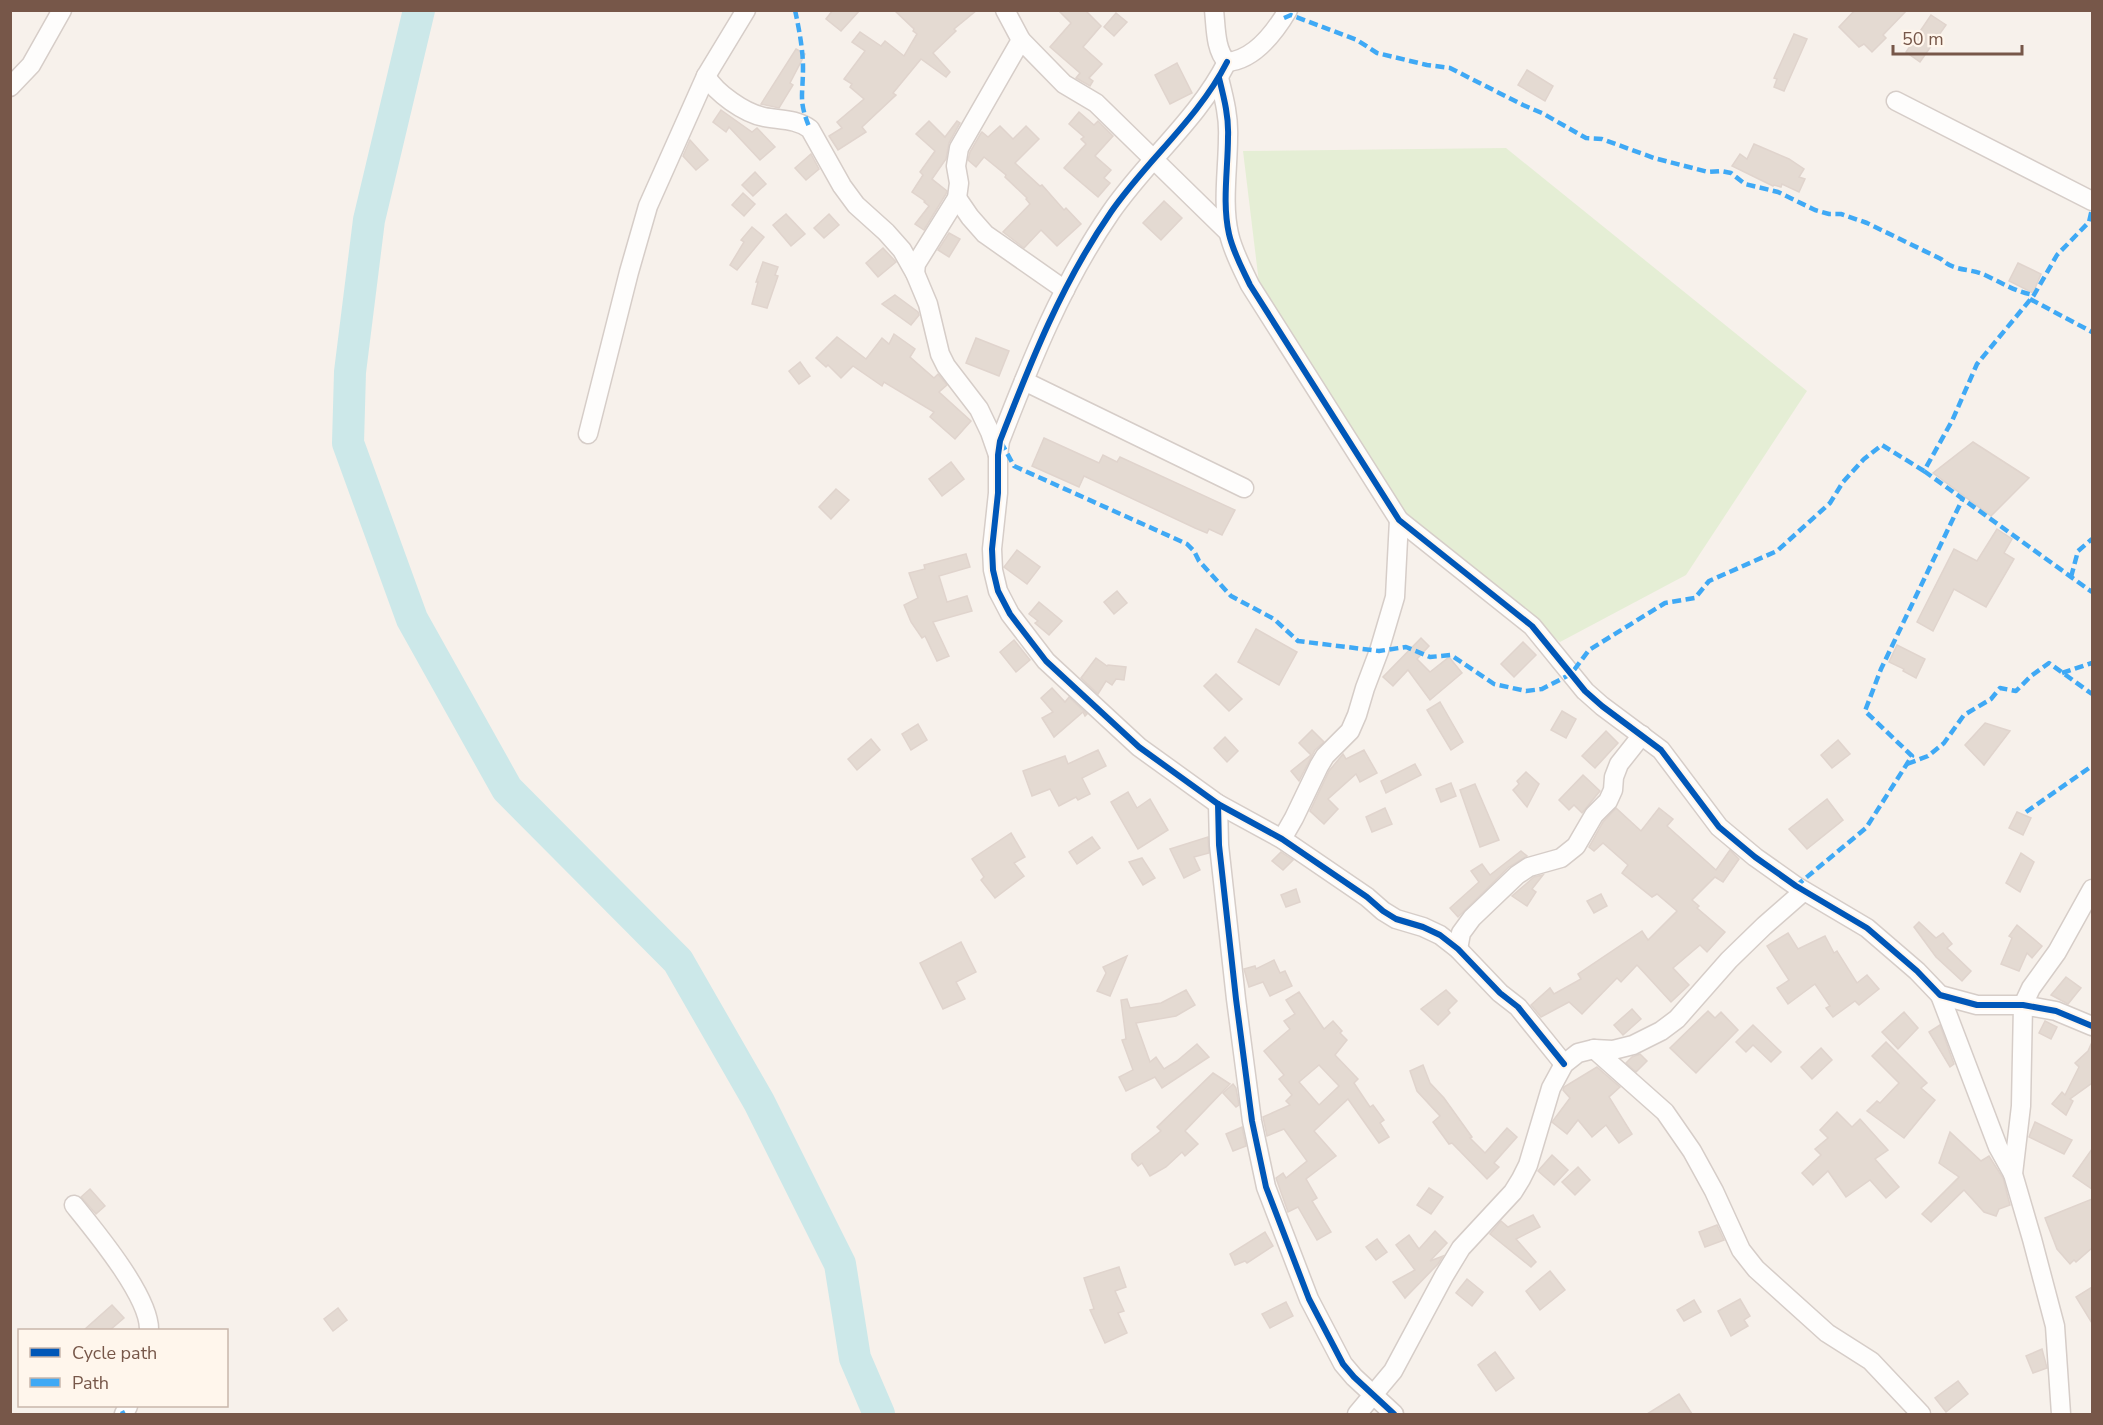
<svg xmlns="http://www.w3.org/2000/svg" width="2103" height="1425" viewBox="0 0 2103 1425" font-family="'Nunito Sans',sans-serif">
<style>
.green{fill:#e5eed5}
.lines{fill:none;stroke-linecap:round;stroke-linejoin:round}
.river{stroke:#cce8e9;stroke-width:32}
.building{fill:#e4dad2;stroke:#e0d4cd;stroke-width:1.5;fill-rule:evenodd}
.street-casing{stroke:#d6cdc8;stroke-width:21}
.street{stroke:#fefdfc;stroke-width:18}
.quiet{stroke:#3fa9f5;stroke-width:4.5;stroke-dasharray:9 4.5;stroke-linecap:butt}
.cycleway-casing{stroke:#fff6ec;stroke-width:10}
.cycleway{stroke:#0057b8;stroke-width:6}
</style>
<rect width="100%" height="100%" fill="#f7f1eb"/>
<polygon class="green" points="1506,148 1807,391 1686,575 1560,642 1403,510 1259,283 1243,151"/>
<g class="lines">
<polyline class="river" points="419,10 369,220 350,372 348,443 412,619 507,789 678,961 759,1102 840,1264 855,1358 879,1414"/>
</g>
<g class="building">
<polygon points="833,10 860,10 841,31 826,19"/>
<polygon points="894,10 977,10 954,29 956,31 933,53 950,72 946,77 921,59 893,93 896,95 862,127 866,132 838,150 829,136 842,128 837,122 864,99 850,87 852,84 844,79 865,51 852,42 860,32 881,46 885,41 904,56 917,34 913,31 914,29"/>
<polygon points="1058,10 1085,10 1101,26 1083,47 1102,64 1089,78 1093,81 1090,86 1076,78 1080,73 1050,47 1071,23"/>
<polygon points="1855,10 1907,10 1883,35 1886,38 1872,52 1864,44 1859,47 1839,27"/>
<polygon points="1116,13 1127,22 1114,36 1104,27"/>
<polygon points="1931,15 1946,25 1920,62 1906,52"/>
<polygon points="1794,34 1807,39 1784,91 1774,87 1777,79 1774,78"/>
<polygon points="796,49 805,54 790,83 793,85 779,108 761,104"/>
<polygon points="1177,63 1192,93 1170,104 1155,75"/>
<polygon points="1527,70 1553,86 1545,101 1518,85"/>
<polygon points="721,110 752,132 757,128 775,147 760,160 729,127 726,132 713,122"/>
<polygon points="1079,112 1094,125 1098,121 1113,136 1095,156 1111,170 1104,178 1110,183 1098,197 1064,168 1086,144 1081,139 1084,137 1069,124"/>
<polygon points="929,121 945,137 957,121 960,123 949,143 946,159 932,179 947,191 946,194 924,230 915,224 929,206 924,202 925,201 912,192 923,175 920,172 935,151 916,134"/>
<polygon points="1000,126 1013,139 1026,126 1039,139 1015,163 1040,186 1042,185 1064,210 1066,208 1081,224 1057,246 1041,230 1024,248 1003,232 1030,204 1026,199 1027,198 1005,177 1006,175 984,157 976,167 968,160 970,152 981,133 982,132 988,137"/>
<polygon points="690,140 708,160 696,170 683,156"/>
<polygon points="1754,144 1789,159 1804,169 1799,177 1805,179 1799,192 1782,184 1781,187 1774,185 1773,186 1732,166 1740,154 1747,159"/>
<polygon points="811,154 819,169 806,180 795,168"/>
<polygon points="755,172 766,184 753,196 742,185"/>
<polygon points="743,193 755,204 744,216 732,205"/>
<polygon points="1164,201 1182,218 1161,240 1143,223"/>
<polygon points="786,214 805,234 791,246 773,225"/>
<polygon points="829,214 839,225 824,238 814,228"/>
<polygon points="752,227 764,237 737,270 730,265 744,242 741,240"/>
<polygon points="949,233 960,239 949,257 938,250"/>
<polygon points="883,248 896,262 878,277 866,263"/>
<polygon points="763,262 778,267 775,275 778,276 767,308 752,304 758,282 756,282"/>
<polygon points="2018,263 2041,274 2033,293 2009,281"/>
<polygon points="895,295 918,312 919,315 911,325 882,304"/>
<polygon points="894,334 915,349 910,357 934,378 938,374 947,385 939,392 971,421 955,439 930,417 934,412 884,382 882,386 853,366 841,378 828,365 826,367 816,358 837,337 866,359 882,338 889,344"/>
<polygon points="976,338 1009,351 999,376 966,363"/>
<polygon points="800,362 810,376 799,384 789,371"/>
<polygon points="1044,438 1099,463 1103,455 1117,462 1120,457 1235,510 1222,535 1209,529 1207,533 1195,528 1084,476 1079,487 1032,466"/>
<polygon points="1973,442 2029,478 1991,516 1933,473"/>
<polygon points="951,462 964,479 942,496 929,479"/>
<polygon points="836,489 849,500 831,519 819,507"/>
<polygon points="1997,529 2012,539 2004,553 2014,559 1986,607 1954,589 1933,631 1917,622 1954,549 1977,561"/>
<polygon points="1017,550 1040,567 1027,584 1004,567"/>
<polygon points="966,554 970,567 939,576 947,602 967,596 972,611 933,622 949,656 937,661 925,636 922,638 911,622 904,605 918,598 909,573 925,569 924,565"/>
<polygon points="1117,591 1127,603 1114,614 1104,602"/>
<polygon points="1039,602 1062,621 1049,635 1035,623 1038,621 1029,614"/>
<polygon points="1256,629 1297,652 1279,685 1238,662"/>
<polygon points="1421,638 1429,646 1417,659 1430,672 1449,657 1462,673 1430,700 1408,670 1393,686 1383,677"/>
<polygon points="1014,640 1030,660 1016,672 1000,652"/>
<polygon points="1523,642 1536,655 1514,677 1501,664"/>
<polygon points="1897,645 1925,659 1916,678 1903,671 1904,669 1889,662"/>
<polygon points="1096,658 1107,666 1108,665 1126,667 1124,680 1116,679 1112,685 1106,681 1098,694 1081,678"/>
<polygon points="1216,674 1242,699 1229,711 1204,686"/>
<polygon points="1052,688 1065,702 1069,697 1087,714 1085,716 1083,712 1054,737 1042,718 1053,712 1041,698"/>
<polygon points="1440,702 1463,742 1451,750 1427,710"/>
<polygon points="1562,711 1576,719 1566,738 1551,730"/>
<polygon points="1985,723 2010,731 1984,765 1965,745"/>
<polygon points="918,724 927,740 911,750 902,734"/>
<polygon points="1312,730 1324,742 1315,750 1299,781 1291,771 1311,755 1299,743"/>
<polygon points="1606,731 1618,743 1595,768 1582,756"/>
<polygon points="1225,737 1238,751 1227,762 1214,748"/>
<polygon points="871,739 880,750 857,770 848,759"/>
<polygon points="1838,740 1850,754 1832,768 1821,755"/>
<polygon points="1098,750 1106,766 1082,778 1090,794 1078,800 1076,797 1059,806 1050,789 1032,796 1023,771 1065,756 1068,764"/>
<polygon points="1364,750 1377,773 1360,782 1356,774 1328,799 1338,809 1324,824 1310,811 1329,771 1343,754 1346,759"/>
<polygon points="1415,764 1421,775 1386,793 1381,781"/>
<polygon points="1526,772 1539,784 1527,807 1513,790 1519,784 1517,781"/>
<polygon points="1583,775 1600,791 1582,813 1574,805 1569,810 1559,800"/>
<polygon points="1451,783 1456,796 1441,802 1436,789"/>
<polygon points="1475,784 1499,840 1480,847 1460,790"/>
<polygon points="1128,792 1137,808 1150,799 1168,830 1138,849 1111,802"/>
<polygon points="1827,799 1843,820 1807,849 1789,829"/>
<polygon points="1385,808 1392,824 1372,832 1366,817"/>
<polygon points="1616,808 1641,831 1659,808 1673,819 1667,826 1716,870 1730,850 1739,859 1723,882 1715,877 1692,900 1699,906 1697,908 1725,932 1707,952 1700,945 1673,968 1689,985 1671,1002 1637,965 1621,982 1617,978 1582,1014 1569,1002 1541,1017 1531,1005 1550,988 1554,994 1581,979 1578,974 1642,931 1648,940 1677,911 1657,894 1652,897 1622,873 1628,865 1603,843 1594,851 1589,847 1603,822"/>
<polygon points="2017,812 2031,818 2023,835 2009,828"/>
<polygon points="1011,833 1025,857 1014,863 1024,876 995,898 981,880 984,877 972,859"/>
<polygon points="1092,837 1100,848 1077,864 1069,852"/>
<polygon points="1208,837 1209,853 1194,857 1200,870 1184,878 1170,849"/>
<polygon points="1521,851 1527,856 1509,867 1458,917 1450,908 1479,882 1471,871 1482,864 1490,875"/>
<polygon points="1281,852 1293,860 1283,870 1272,861"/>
<polygon points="2021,853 2034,862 2020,892 2006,883"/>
<polygon points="1142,858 1155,878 1143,885 1129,862"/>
<polygon points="1543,875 1532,889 1536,892 1527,906 1512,896 1534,877"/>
<polygon points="1296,889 1300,902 1286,907 1281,895"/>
<polygon points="1601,894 1607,906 1594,913 1587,901"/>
<polygon points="1919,922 1936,938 1943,933 1952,944 1947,948 1971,971 1962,981 1936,957 1914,927"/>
<polygon points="2017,925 2042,946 2032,958 2027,953 2019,971 2001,964 2012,938 2009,936"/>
<polygon points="1788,933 1798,949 1825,936 1834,953 1837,951 1857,983 1867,975 1879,989 1859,1005 1855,1001 1833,1017 1826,1008 1830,1006 1815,984 1788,1004 1777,988 1789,980 1767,946"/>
<polygon points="961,942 976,972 956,982 965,999 943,1009 920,963"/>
<polygon points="1127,956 1110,996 1097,991 1106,973 1103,967"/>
<polygon points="1274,960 1280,973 1285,971 1292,986 1270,996 1263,982 1249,987 1244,969 1255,966 1256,969"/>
<polygon points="2066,977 2081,988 2068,1004 2051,995"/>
<polygon points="1186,990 1195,1005 1176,1016 1136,1023 1150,1062 1156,1057 1164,1069 1177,1061 1197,1044 1209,1057 1162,1088 1155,1077 1126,1091 1119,1077 1133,1070 1122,1040 1126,1039 1121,1000 1127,999 1130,1008 1161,1003"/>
<polygon points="1446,990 1457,1001 1448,1010 1450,1013 1438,1025 1421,1009"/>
<path d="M1299,992L1324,1029L1333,1021L1342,1031L1340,1033L1347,1040L1335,1055L1358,1079L1354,1083L1370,1107L1373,1105L1384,1120L1380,1123L1389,1137L1379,1143L1348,1099L1314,1131L1336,1156L1306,1179L1317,1198L1312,1201L1331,1232L1317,1240L1298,1207L1288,1212L1276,1178L1283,1173L1286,1178L1307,1161L1284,1129L1267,1136L1263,1117L1290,1105L1286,1101L1292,1095L1279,1079L1284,1075L1264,1051L1290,1029L1284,1021L1295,1014L1286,1000ZM1319,1065L1339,1086L1319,1105L1299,1082Z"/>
<polygon points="1632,1009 1641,1019 1623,1035 1614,1025"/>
<polygon points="1708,1011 1715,1018 1721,1012 1738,1030 1696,1073 1670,1048"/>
<polygon points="1904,1012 1918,1028 1898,1049 1882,1032"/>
<polygon points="2045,1021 2057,1027 2051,1039 2039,1033"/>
<polygon points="1753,1025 1781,1052 1771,1062 1753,1045 1746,1052 1736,1042"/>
<polygon points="1940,1025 1954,1064 1950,1067 1929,1032"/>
<polygon points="1886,1042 1927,1083 1921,1088 1935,1100 1904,1138 1867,1111 1877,1101 1880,1103 1899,1083 1872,1056"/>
<polygon points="2092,1042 2092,1083 2070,1099 2073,1101 2066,1115 2052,1104 2062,1092 2065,1095 2079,1067 2075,1063 2088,1051"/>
<polygon points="1821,1048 1832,1060 1812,1079 1801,1067"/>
<polygon points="1640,1054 1647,1061 1636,1072 1626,1063 1632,1057"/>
<polygon points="1423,1065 1430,1083 1444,1098 1472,1137 1470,1138 1485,1153 1507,1128 1517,1137 1494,1163 1499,1167 1487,1179 1452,1143 1449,1144 1433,1122 1440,1116 1417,1091 1410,1071"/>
<polygon points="1597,1067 1620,1087 1609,1097 1632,1134 1619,1143 1606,1125 1592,1137 1578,1120 1567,1134 1552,1122 1570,1098 1563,1090 1564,1087"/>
<polygon points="1213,1073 1230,1084 1185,1131 1198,1144 1185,1156 1182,1152 1166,1167 1150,1176 1142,1163 1138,1166 1132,1159 1132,1154 1161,1131 1157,1127"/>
<polygon points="1233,1084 1236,1088 1239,1105 1236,1107 1223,1093"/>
<polygon points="1837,1112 1852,1127 1860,1119 1888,1150 1875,1159 1899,1187 1886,1198 1870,1180 1846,1197 1828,1171 1813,1185 1802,1173 1821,1155 1815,1149 1828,1138 1820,1130"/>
<polygon points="2035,1122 2072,1140 2064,1154 2029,1137"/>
<polygon points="1242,1127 1246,1146 1233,1151 1226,1134"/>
<polygon points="1950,1132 1981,1161 1989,1156 2003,1178 2010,1205 1999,1209 1996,1216 1984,1212 1964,1190 1931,1222 1922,1214 1959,1177 1939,1163"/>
<polygon points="2092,1149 2092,1189 2073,1176"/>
<polygon points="1552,1155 1568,1170 1554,1185 1538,1171"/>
<polygon points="1578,1167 1590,1180 1575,1195 1562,1182"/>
<polygon points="1429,1188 1443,1197 1431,1214 1417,1205"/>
<polygon points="90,1189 105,1206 96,1214 81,1197"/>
<polygon points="2092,1199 2092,1248 2076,1262 2074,1260 2070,1264 2057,1249 2045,1218"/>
<polygon points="1533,1215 1540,1227 1516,1239 1536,1262 1531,1267 1490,1234 1501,1221 1508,1227"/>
<polygon points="1717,1225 1724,1240 1705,1247 1699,1232"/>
<polygon points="1435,1231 1447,1243 1430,1261 1443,1256 1438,1264 1405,1298 1393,1282 1415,1270 1396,1245 1409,1235 1419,1249"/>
<polygon points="1265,1232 1273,1246 1247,1263 1245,1261 1235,1265 1230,1254"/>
<polygon points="1377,1239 1387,1252 1376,1260 1366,1247"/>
<polygon points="1119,1267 1126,1287 1115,1291 1124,1311 1118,1313 1127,1333 1105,1343 1090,1310 1094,1309 1084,1278"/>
<polygon points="1550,1271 1565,1290 1540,1310 1526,1291"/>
<polygon points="1467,1279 1483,1292 1472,1306 1456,1293"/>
<polygon points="2092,1287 2092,1323 2076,1297"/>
<polygon points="1740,1299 1750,1316 1744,1320 1748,1326 1731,1336 1718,1311"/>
<polygon points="1694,1300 1701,1312 1684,1321 1677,1310"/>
<polygon points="1286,1302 1293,1316 1270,1328 1262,1314"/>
<polygon points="112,1305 124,1318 110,1330 84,1330"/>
<polygon points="338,1308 347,1320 333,1331 324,1319"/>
<polygon points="2042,1349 2047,1368 2033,1373 2026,1356"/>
<polygon points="1495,1352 1514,1378 1496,1391 1478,1365"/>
<polygon points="1958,1381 1968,1394 1946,1412 1935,1398"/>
<polygon points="1679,1394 1692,1414 1647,1414"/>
</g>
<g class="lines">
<defs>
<g id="street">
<polyline points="1005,10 1021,40 1064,84 1096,103 1228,232"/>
<path d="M1214,10C1216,27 1215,50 1227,62C1254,60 1275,32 1288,10"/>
<path d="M1227,62C1198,119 1147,160 1111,212C1062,283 1031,361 1000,441L998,455V493L992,549L993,570L998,591L1010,614L1046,661L1139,747L1218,804L1282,839L1367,897L1383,911L1396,919L1423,927L1440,935L1458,949L1500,993L1518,1007L1564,1064"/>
<path d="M706,76C716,93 744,113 764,117C780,120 797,119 810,129L842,186L856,205L886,232L902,250L915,273L928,304L940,354L946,366L979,409L990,432L998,455"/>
<path d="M1219,78C1224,98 1229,117 1228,137C1228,169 1222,203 1229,234C1233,252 1242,268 1250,285L1399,520L1532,626L1585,691L1602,706L1661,750L1719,827L1755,857L1796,886L1867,928L1917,971L1940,995L1977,1005H2023L2056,1011L2092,1026"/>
<polyline points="10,87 31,65 62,10"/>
<polyline points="1896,101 2092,201"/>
<polyline points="957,198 970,217 985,234 1065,290"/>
<polyline points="915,273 916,264 957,198 959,183 956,166 959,148 1021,40"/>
<polyline points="1024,381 1244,488"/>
<polyline points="588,434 629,272 648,206 706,76 746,10"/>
<polyline points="1218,804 1219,845 1236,999 1252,1121 1266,1187 1309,1299 1343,1364 1354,1377 1394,1414"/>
<polyline points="1282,839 1294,818 1319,766 1325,756 1350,731 1357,715 1365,688 1379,651 1395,597 1399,520"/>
<polyline points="1458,949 1461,933 1472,918 1517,875 1529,867 1561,858 1576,846 1594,815 1608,801 1613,790 1614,777 1619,764 1642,735"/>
<polyline points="1940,995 1998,1147 2013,1174"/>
<polyline points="1594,1049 1665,1112 1692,1151 1714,1191 1741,1250 1756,1269 1827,1333 1871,1361 1921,1414"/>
<path d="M74,1205C95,1231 150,1297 149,1330"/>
<polyline points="124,1414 128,1406"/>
<polyline points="1357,1414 1393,1371 1444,1276 1461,1248 1513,1192 1521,1179 1528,1165 1551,1088 1564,1064 1578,1053 1594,1049 1613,1050 1633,1045 1661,1031 1677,1019 1729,960 1764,926 1804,891"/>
<polyline points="2061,1414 2055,1326 2032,1239 2013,1174 2021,1106 2023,1005 2031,988 2057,952 2092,889"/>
</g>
</defs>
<use href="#street" class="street-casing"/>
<use href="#street" class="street"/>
<g class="quiet">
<path d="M795,10C799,29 803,49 803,68C803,97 798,100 810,129"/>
<path d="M1284,18L1291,15L1357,40L1377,53L1427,65L1450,68L1523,105L1542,113L1586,138L1602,139L1654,158L1708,172L1721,171L1731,173L1745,184L1778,192L1815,210L1829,214H1841L1867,223L1941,259C1955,272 1970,268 1985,275C2002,283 2016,292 2034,295"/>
<polyline points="2030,299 2092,332"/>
<polyline points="1001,442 1014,466 1187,544 1194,551 1199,561 1231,596 1274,619 1298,641 1379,651 1406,647 1430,657 1451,655 1494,684 1526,691 1542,689 1571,674 1589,650 1665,603 1695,598 1709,581 1777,551 1830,503 1843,482 1864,459 1882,445 1924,471 1952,421 1977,364 2034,295 2057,255 2089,222 2092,209"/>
<polyline points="1924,471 2092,592"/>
<polyline points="2071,577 2078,551 2092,539"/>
<polyline points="2062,673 2092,663"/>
<polyline points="1907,764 1928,756 1944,743 1964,715 1991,699 2000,688 2016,691 2031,676 2049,663 2092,694"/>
<polyline points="2026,812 2092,766"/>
<polyline points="1796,886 1866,828 1912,756 1865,711 1881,669 1963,498"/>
<polyline points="121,1414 125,1412"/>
</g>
<defs>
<g id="cycleway">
<path d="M1227,62C1198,119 1147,160 1111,212C1062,283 1031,361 1000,441L998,455V493L992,549L993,570L998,591L1010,614L1046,661L1139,747L1218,804L1282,839L1367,897L1383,911L1396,919L1423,927L1440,935L1458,949L1500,993L1518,1007L1564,1064"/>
<path d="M1219,78C1224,98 1229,117 1228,137C1228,169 1222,203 1229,234C1233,252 1242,268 1250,285L1399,520L1532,626L1585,691L1602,706L1661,750L1719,827L1755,857L1796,886L1867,928L1917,971L1940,995L1977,1005H2023L2056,1011L2092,1026"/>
<polyline points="1218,804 1219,845 1236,999 1252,1121 1266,1187 1309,1299 1343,1364 1354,1377 1394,1414"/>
</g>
</defs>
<use href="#cycleway" class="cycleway-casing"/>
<use href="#cycleway" class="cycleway"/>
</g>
<rect width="2103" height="1425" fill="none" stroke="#775749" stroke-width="24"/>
<rect x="18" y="1329" width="210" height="78" fill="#fff6ec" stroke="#c9b6ab" stroke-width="1.5"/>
<rect x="30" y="1348" width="30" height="9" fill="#0057b8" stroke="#c9b6ab" stroke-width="1.5"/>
<text x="72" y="1359" font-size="18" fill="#775749">Cycle path</text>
<rect x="30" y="1378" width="30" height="9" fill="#3fa9f5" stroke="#c9b6ab" stroke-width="1.5"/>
<text x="72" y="1389" font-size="18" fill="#775749">Path</text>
<path d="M1893 45v9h129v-9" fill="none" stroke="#775749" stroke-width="3"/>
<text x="1902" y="45" font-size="18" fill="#775749" stroke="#fff6ec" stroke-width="4.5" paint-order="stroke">50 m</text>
</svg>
